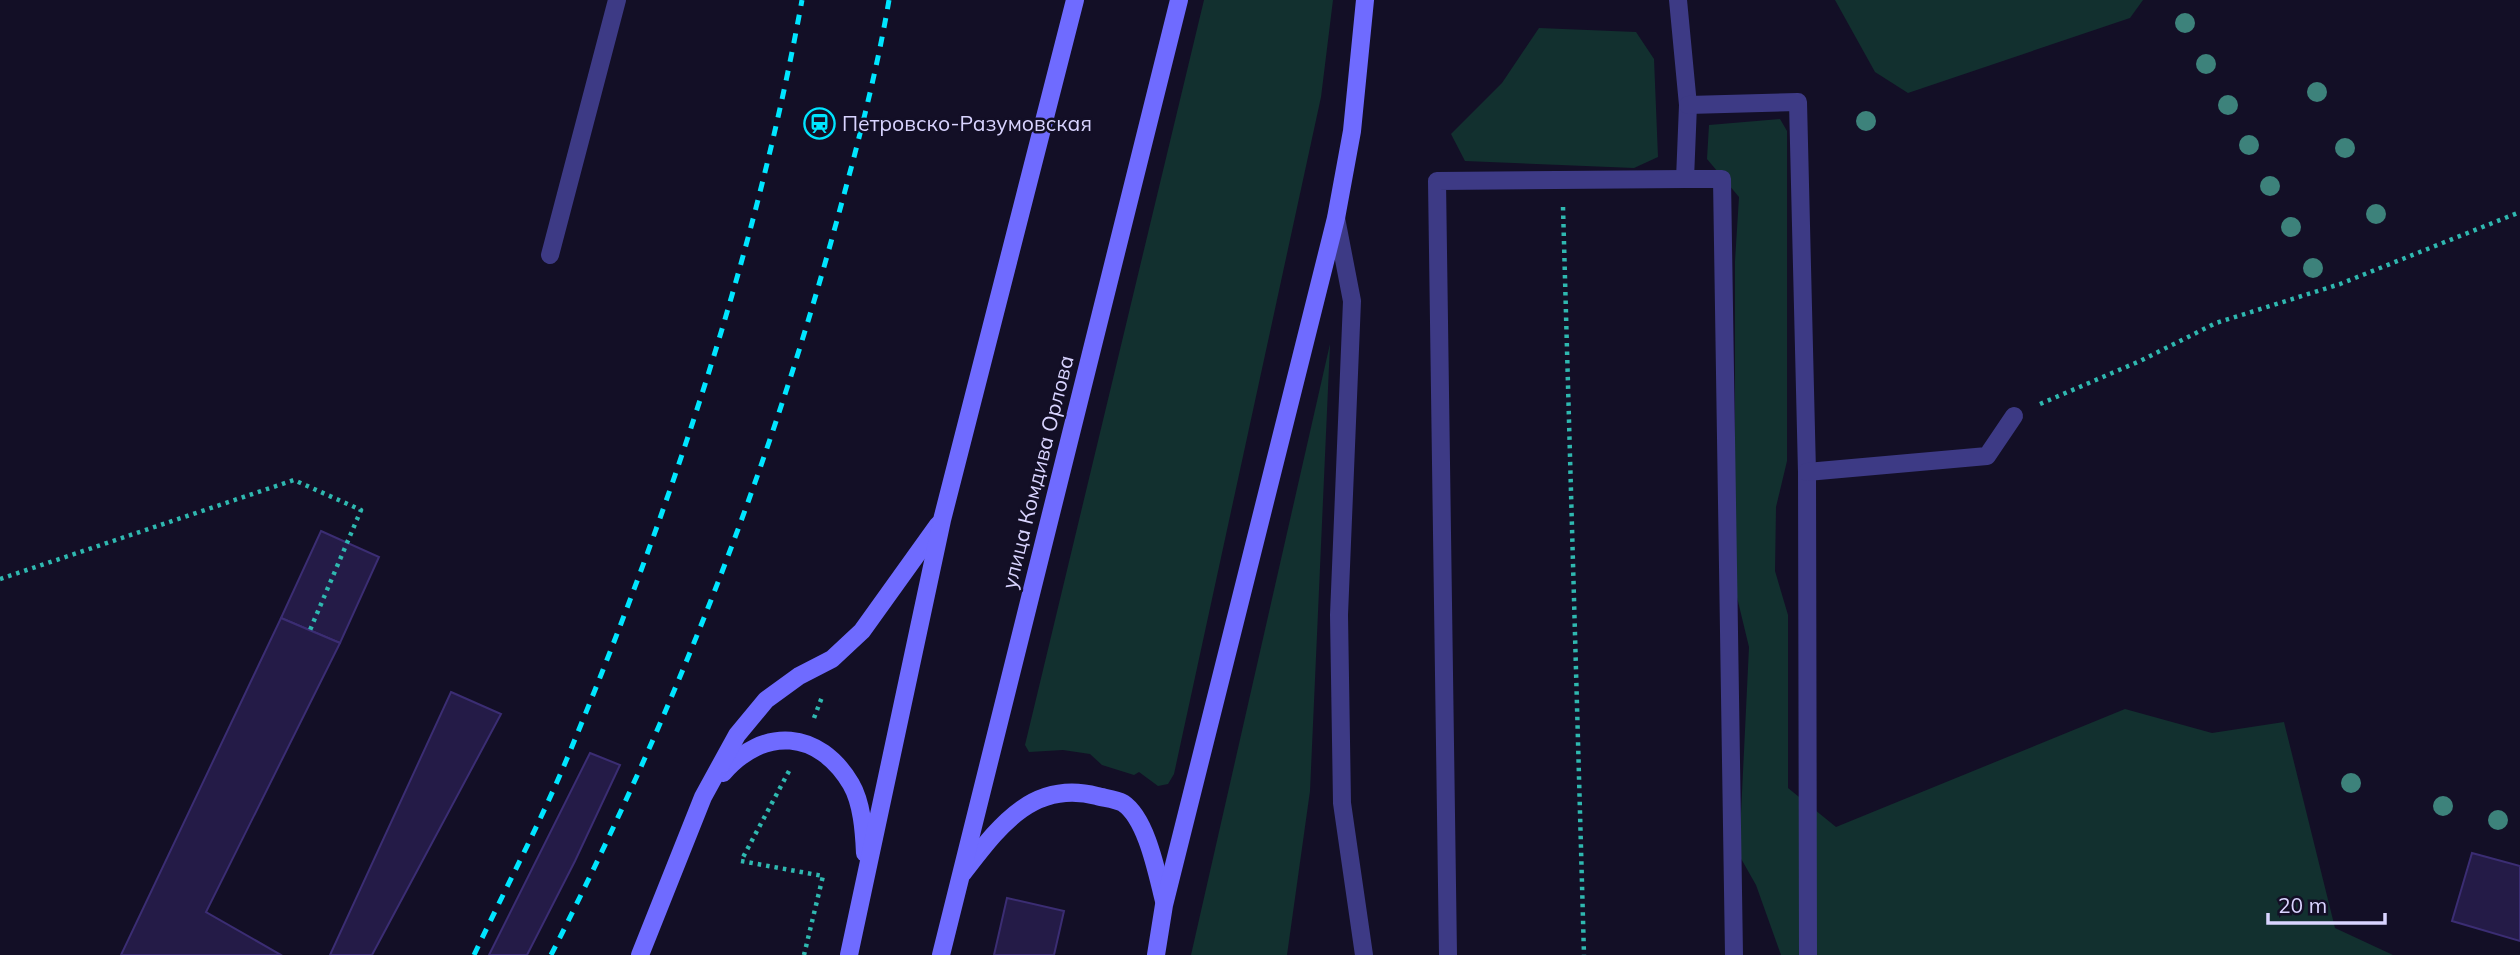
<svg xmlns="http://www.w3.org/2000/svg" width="2520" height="955" viewBox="0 0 2520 955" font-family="Mulish,sans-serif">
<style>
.green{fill:#12302f}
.building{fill:#241b47;stroke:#3b2d73;stroke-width:2}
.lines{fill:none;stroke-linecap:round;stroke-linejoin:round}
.path{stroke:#2fb8b0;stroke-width:4.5;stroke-dasharray:3.5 5;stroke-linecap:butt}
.lane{stroke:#3d3a85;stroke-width:18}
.secondary{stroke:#6f6bff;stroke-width:18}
.rail{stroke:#00e5ff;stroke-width:5;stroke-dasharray:10 9;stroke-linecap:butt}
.tree{fill:#3d827b}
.labels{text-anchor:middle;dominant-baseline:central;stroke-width:5;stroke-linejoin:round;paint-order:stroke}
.poi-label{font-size:21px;fill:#d9d4ff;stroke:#130f26;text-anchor:start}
.street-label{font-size:21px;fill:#d9d4ff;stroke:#130f26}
</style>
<rect width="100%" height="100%" fill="#130f26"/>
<g class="green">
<polygon points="1204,0 1333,0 1321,97 1174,774 1168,784 1158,786 1139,772 1134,775 1102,765 1090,754 1063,750 1029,752 1025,745"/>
<polygon points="1835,0 2143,0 2130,18 1908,93 1875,72"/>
<polygon points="1539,28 1636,32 1654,59 1658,157 1634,168 1465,161 1451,134 1502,83"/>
<polygon points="1780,119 1787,131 1787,461 1776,507 1775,571 1788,615 1788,788 1836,827 2125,709 2212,733 2284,722 2335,928 2393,955 1781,955 1756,885 1739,855 1749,647 1735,589 1735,261 1739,197 1707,159 1709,125"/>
<polygon points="1330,344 1310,791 1287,955 1191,955"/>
</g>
<g class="building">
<polygon points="321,531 379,557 340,643 281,618"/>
<polygon points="281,618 340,643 206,912 281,955 121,955"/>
<polygon points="451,692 501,714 372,955 330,955"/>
<polygon points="590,753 620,765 575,861 527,955 489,955"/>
<polygon points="2472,853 2520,866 2520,941 2452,921"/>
<polygon points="1007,898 1064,911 1054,955 994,955"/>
</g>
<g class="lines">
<g class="path">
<polyline points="1563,207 1584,955"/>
<polyline points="2040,404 2140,361 2216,323 2340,284 2520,212"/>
<polyline points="0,579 294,480 361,510 310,630"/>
<polyline points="814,718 822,697"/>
<polyline points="789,771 741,861 823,876 804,955"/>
</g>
<g class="lane">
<polyline points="1678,0 1688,105 1685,179"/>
<polyline points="1688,105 1798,102 1807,472 1808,955"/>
<polyline points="1336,218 1352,301 1339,615 1342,803 1364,955"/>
<polyline points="550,255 617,0"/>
<polyline points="1807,472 1987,456 2014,416"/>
<polyline points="1448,955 1437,181 1685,179 1722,179 1734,955"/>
</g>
<g class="secondary">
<path d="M723,773C764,726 819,730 851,784C862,803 864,831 865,853"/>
<path d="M963,873C998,828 1032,779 1097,796C1104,798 1116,799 1123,803C1147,819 1157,874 1164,901"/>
<polyline points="640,955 703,797 737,735 766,700 799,676 832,659 862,631 938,525"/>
<polyline points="849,955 942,520 1075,0"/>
<polyline points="941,955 1179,0"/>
<polyline points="1156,955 1164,905 1336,218 1352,131 1365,0"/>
</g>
<g class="rail">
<path d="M474,955C507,885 544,816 573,744C671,507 756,253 802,0"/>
<path d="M551,955C668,725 762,490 831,242C853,162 875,82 889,0"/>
</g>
</g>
<g class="tree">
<circle cx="2185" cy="23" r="10"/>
<circle cx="2206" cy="64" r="10"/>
<circle cx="2317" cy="92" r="10"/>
<circle cx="2228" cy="105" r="10"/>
<circle cx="1866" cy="121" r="10"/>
<circle cx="2249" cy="145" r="10"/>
<circle cx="2345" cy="148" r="10"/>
<circle cx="2270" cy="186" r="10"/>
<circle cx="2376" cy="214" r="10"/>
<circle cx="2291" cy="227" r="10"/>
<circle cx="2313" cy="268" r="10"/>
<circle cx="2351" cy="783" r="10"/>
<circle cx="2443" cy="806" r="10"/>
<circle cx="2498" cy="820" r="10"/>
</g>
<defs>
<symbol id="station-ring" viewBox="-11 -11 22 22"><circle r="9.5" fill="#130f26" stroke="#00e5ff" stroke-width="1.5"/><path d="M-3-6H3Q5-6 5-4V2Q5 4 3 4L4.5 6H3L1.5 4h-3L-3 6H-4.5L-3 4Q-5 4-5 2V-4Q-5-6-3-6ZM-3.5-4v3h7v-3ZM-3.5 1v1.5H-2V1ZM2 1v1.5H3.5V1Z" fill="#00e5ff"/></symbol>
</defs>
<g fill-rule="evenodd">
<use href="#station-ring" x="802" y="106" width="35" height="35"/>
</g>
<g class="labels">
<g class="poi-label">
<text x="842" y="123">Петровско-Разумовская</text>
</g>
<g class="street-label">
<text transform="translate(1037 472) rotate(-76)">улица Комдива Орлова</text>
</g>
</g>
<path d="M2268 913v10h117v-10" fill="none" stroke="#d9d4ff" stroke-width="3.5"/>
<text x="2278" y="913" font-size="21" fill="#d9d4ff" stroke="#130f26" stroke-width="5" paint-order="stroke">20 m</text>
</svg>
